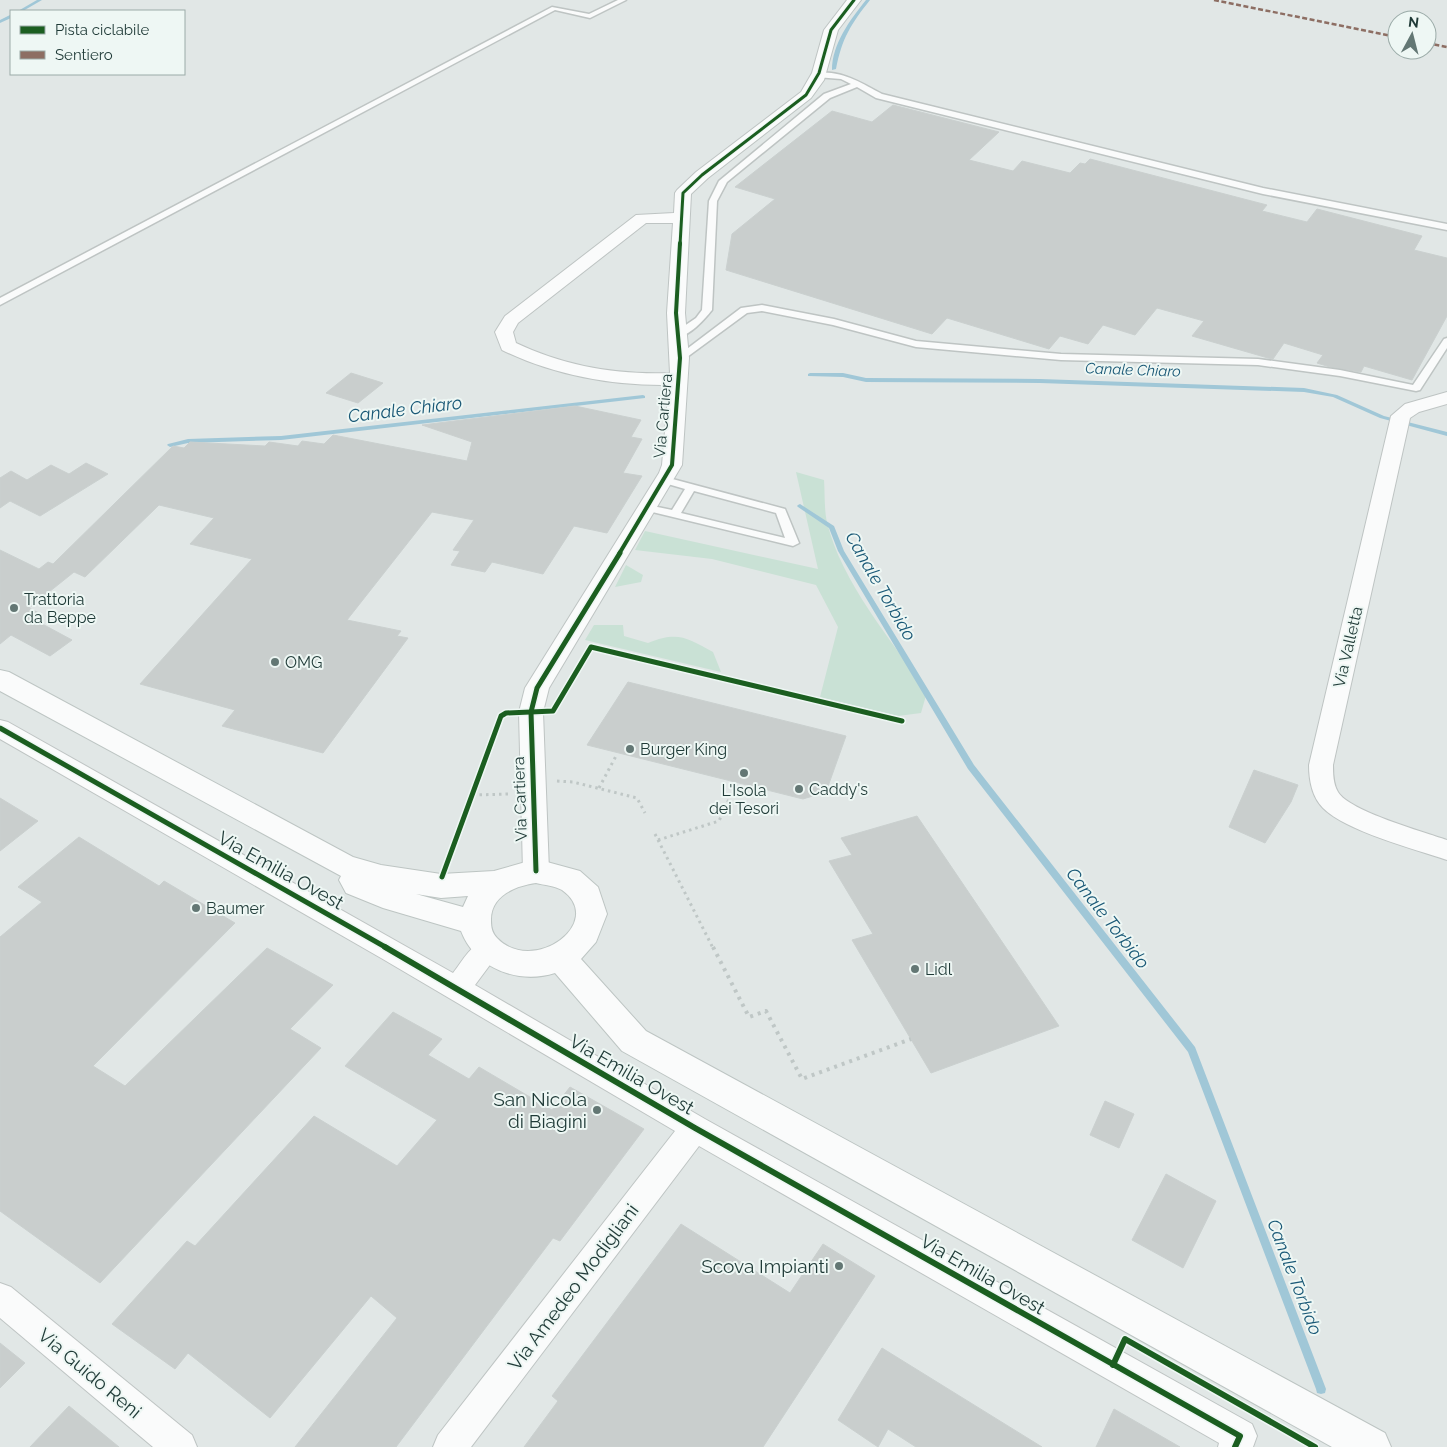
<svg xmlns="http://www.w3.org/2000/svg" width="1447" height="1447" viewBox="0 0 1447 1447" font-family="Raleway,sans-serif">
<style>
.green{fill:#c9e1d5}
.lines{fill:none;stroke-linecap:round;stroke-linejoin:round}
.stream{fill:#a0c7d7;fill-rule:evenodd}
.building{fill:#c9cecd;stroke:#cad0cf}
.lane-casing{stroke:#bec4c3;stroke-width:3}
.street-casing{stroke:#bec4c3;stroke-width:2}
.secondary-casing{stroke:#bdc5c3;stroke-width:2}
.path-far1{stroke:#bfc7c6;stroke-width:3;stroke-dasharray:2.5 4;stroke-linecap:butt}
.path{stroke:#bfc7c6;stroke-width:4;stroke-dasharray:3 5;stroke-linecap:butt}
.lane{fill:#fafbfb;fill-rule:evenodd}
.street{fill:#fafbfb;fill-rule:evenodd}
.secondary{fill:#fafbfb;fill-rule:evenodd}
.quiet{stroke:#8d6e63;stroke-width:2.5;stroke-dasharray:5 2.5;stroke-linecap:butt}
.cycleway-far3-casing{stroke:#eef7f4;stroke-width:5}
.cycleway-far2-casing{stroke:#eef7f4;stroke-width:6}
.cycleway-far1-casing{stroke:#eef7f4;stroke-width:8}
.cycleway-casing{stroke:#eef7f4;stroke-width:9}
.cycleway-far3{stroke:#1b5e20;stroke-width:3}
.cycleway-far2{stroke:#1b5e20;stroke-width:4}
.cycleway-far1{stroke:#1b5e20;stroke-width:5}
.cycleway{stroke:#1b5e20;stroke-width:6}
.poi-dot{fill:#637774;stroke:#eef7f4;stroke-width:2}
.labels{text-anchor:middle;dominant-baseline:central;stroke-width:4;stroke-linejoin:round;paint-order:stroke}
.far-water-label{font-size:15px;font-style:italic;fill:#195876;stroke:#eef7f4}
.street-label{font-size:16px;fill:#1f3a37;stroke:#eef7f4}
.poi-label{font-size:16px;fill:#1f3a37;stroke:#eef7f4;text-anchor:start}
.water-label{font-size:18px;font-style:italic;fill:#195876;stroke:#eef7f4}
.near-street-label{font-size:19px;fill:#1f3a37;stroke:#eef7f4}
.near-poi-label{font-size:19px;fill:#1f3a37;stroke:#eef7f4;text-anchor:end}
</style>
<rect width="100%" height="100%" fill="#e1e7e6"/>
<g class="green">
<path d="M796,472L824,480C825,493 824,509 827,522C841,582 893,642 927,692L921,713L898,716L820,697L838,627L816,585L712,559L635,550L645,531L818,569Z"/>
<polygon points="626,565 643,575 641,582 615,587"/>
<path d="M594,625H623L624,636L648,643C678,631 687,638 713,652L721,672L585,640Z"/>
</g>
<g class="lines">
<g class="stream">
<polygon points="37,0 42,0 23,11 18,11"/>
<path d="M866,0H870C851,24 842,38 836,69L832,70C832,44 850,20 866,0Z"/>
<polygon points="10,15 11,15 11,18 0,23 0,20"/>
<polygon points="810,373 843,373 866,378 1040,379 1304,388 1337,395 1384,416 1447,432 1447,436 1380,418 1333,397 1304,392 1040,383 866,382 843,377 808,376 808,374"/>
<polygon points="643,395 645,396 645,398 281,440 188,443 170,447 167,445 168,444 188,439 281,436"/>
<polygon points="800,504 834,526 844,551 974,765 1195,1047 1326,1389 1325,1393 1321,1394 1317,1393 1316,1389 1188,1052 968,769 838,551 829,528 798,507 797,506 798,505"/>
</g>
</g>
<g class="building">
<polygon points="893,105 999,132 969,160 1013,171 1022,161 1070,173 1080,163 1085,164 1090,159 1267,205 1262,211 1307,222 1317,209 1422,236 1414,250 1447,258 1447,316 1412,380 1364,366 1361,372 1330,367 1317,363 1323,355 1284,343 1273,359 1268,358 1192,336 1204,321 1157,308 1135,335 1103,325 1088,344 1060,336 1049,349 947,318 932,334 726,270 732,234 775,199 735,187 832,111 872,122"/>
<polygon points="351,373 383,383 358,403 326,393"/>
<polygon points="575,406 641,420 631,437 642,439 623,473 642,476 607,533 574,526 543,574 492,562 485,572 451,565 460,551 453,550 474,520 432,512 347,620 401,631 397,636 408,638 323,753 222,726 235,710 140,684 252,559 190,544 214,518 159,505 85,577 74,572 29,608 41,614 33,619 72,640 50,656 11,635 0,644 0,550 39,569 48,562 53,564 173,446 184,448 190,442 265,446 269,442 298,446 302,441 324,444 333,435 467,461 472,442 422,425"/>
<polygon points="86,463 108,474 40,516 10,501 0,508 0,478 11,471 27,480 51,465 69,474"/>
<polygon points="628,682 846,736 826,792 803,799 587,745"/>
<polygon points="1254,770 1298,785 1291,802 1265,843 1229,827"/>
<polygon points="0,798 38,821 0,851"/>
<polygon points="917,816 1059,1026 931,1073 852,940 873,934 829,861 852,855 841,838"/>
<polygon points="79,837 159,886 164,881 235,923 93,1066 125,1086 267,948 333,985 290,1029 321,1048 100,1283 0,1211 0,937 42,902 18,887"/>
<polygon points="393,1012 442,1039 428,1055 469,1079 479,1067 552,1110 570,1087 644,1129 560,1241 553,1238 396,1447 295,1447 397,1318 371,1296 270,1418 188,1353 175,1369 112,1324 187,1241 195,1246 314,1116 397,1166 437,1120 345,1066"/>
<polygon points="1105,1101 1134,1114 1119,1148 1090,1135"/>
<polygon points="1166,1174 1216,1201 1183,1268 1132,1240"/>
<polygon points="681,1224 790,1293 823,1244 875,1276 763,1447 524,1447 558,1401 552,1396"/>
<polygon points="0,1343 25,1363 0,1388"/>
<polygon points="882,1348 1042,1447 916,1447 888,1429 878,1447 838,1420"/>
<polygon points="69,1406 119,1447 30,1447"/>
<polygon points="1114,1409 1180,1447 1096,1447"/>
</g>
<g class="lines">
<defs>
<g id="lane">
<polygon points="618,0 626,0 590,18 555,10 0,305 0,298 552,7 589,14"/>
<path d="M816,73C842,70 861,83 882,94L1263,188L1447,224V230L1263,194L876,98L857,87L830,98L727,182L717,201L712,310C704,320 687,339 674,337V333L696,318L702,310L709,201L719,181L824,94L851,84L841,79L816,77Z"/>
<polygon points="762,305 834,319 916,341 1061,354 1258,359 1340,370 1413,385 1444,339 1447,338 1447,348 1420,390 1416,391 1340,376 1258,365 1061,360 916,347 833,325 762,311 747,313 683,360 680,361 675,358 741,308"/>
<path d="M665,477L785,509L799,543L793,546L644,510L643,508L644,506L648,505L672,510L685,489L661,482V478ZM694,491L776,513L785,538L681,513Z"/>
</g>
<g id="street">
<path d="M847,0H861L838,30L824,80L811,98L708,178L691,194L685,313L689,358L682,465L549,688L543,712L549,871L545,878L536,881L527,878L523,871L519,712L525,688L659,473L662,465L669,385C612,386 553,375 502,350L495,332L505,316L636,215L674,213L675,193L677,190L696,172L801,92L812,73L824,30ZM646,223H673L667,313L670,373C617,375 564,366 516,343L513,332L518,323Z"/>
<path d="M1447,392V404L1419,412L1410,418L1333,765C1333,773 1333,784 1338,792C1349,811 1424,832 1447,840V860C1414,849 1346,831 1323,808C1312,797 1309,780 1309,765L1391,416L1405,404Z"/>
<path d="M0,720L8,722L453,973C465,958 475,935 497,942L501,950L475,985L705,1119L1252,1424L1257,1436L1253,1447H1218L1219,1443L699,1146L471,1447H433L438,1435L675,1131L381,958L0,739Z"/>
<polygon points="0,1283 11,1287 192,1435 197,1447 153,1447 0,1318"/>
</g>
<path id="secondary" d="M0,670L9,672L353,857L381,865L441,874L494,871L536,859L580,871L598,887L607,914L596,942L581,959L646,1031L1385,1433L1391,1447H1332L622,1051L555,973C518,985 475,968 461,931L383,908L346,893L339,880L341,876L0,691ZM536,883C544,885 555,886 562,890C607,922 533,976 497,938C492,933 491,927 491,921C490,896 515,886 536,883ZM416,894L441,898L468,896L463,907Z"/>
</defs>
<use href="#lane" class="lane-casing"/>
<use href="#street" class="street-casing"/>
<use href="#secondary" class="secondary-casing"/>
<g class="path-far1">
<polyline points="557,781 573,782 637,798 645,813"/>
<polyline points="599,788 616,756"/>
<polyline points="473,795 510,794"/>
<polyline points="655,834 713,948"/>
<polyline points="658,840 719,821 735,786"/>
</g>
<polyline class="path" points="713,947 749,1017 766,1011 802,1079 911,1039"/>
<use href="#lane" class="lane"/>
<use href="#street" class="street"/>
<use href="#secondary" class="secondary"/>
<g class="quiet">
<polyline points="1214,0 1397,37"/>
<polyline points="1427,43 1447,47"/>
</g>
<defs>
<polyline id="cycleway-far3" points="680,245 683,193 702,175 806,95 819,73 831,30 854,0"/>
<polyline id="cycleway-far2" points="619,554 672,465 680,358 676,313 680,243"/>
<g id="cycleway-far1">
<polyline points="0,728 387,948"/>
<polyline points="536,871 531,712 537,688 620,553"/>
<polyline points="442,877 501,716 506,713 553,711 591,647 902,721"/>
</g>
<g id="cycleway">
<polyline points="385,947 695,1128 1240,1436 1235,1447"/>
<polyline points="1113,1365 1125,1339 1315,1447"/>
</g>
</defs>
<use href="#cycleway-far3" class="cycleway-far3-casing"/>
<use href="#cycleway-far2" class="cycleway-far2-casing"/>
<use href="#cycleway-far1" class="cycleway-far1-casing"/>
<use href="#cycleway" class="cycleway-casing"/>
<use href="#cycleway-far3" class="cycleway-far3"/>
<use href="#cycleway-far2" class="cycleway-far2"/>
<use href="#cycleway-far1" class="cycleway-far1"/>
<use href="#cycleway" class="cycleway"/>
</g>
<g class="poi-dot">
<circle cx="14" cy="608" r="5"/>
<circle cx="275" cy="662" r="5"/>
<circle cx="630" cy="749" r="5"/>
<circle cx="744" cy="773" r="5"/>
<circle cx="799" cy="789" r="5"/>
<circle cx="196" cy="908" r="5"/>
<circle cx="915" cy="969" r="5"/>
<circle cx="597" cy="1110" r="5"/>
<circle cx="839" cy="1266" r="5"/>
</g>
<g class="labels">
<g class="far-water-label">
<text transform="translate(1133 370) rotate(2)">Canale Chiaro</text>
</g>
<g class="street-label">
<text transform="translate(663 416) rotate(-85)">Via Cartiera</text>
<text transform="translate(1348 647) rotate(-77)">Via Valletta</text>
<text transform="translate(520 799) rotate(-92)">Via Cartiera</text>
</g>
<g class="poi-label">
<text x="24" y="599">Trattoria<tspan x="24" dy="18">da Beppe</tspan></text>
<text x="285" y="662">OMG</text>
<text x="640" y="749">Burger King</text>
<text x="809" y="789">Caddy's</text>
<text x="744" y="790" text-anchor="middle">L'Isola<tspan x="744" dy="18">dei Tesori</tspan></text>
<text x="206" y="908">Baumer</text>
<text x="925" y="969">Lidl</text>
</g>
<g class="water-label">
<text transform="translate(405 409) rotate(-7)">Canale Chiaro</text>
<text transform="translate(881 586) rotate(60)">Canale Torbido</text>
<text transform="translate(1108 918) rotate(52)">Canale Torbido</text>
<text transform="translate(1295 1277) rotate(69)">Canale Torbido</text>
</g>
<g class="near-street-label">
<text transform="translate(281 870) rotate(29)">Via Emilia Ovest</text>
<text transform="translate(632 1074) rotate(30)">Via Emilia Ovest</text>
<text transform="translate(983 1274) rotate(30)">Via Emilia Ovest</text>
<text transform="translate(573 1287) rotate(-53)">Via Amedeo Modigliani</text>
<text transform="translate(90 1373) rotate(40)">Via Guido Reni</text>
</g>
<g class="near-poi-label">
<text x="587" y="1099">San Nicola<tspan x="587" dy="22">di Biagini</tspan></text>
<text x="829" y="1266">Scova Impianti</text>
</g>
</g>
<rect x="10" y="10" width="175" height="65" fill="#eef7f4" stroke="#9baba8"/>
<rect x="20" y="26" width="25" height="8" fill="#1b5e20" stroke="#9baba8"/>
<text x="55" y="35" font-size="15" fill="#1f3a37">Pista ciclabile</text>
<rect x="20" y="51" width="25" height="8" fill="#8d6e63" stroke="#9baba8"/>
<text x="55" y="60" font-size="15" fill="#1f3a37">Sentiero</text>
<g transform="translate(1412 35) rotate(7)"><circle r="24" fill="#eef7f4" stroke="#9baba8"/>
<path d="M0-4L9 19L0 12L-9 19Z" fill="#637774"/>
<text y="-8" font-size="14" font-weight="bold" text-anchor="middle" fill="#1f3a37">N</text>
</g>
</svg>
